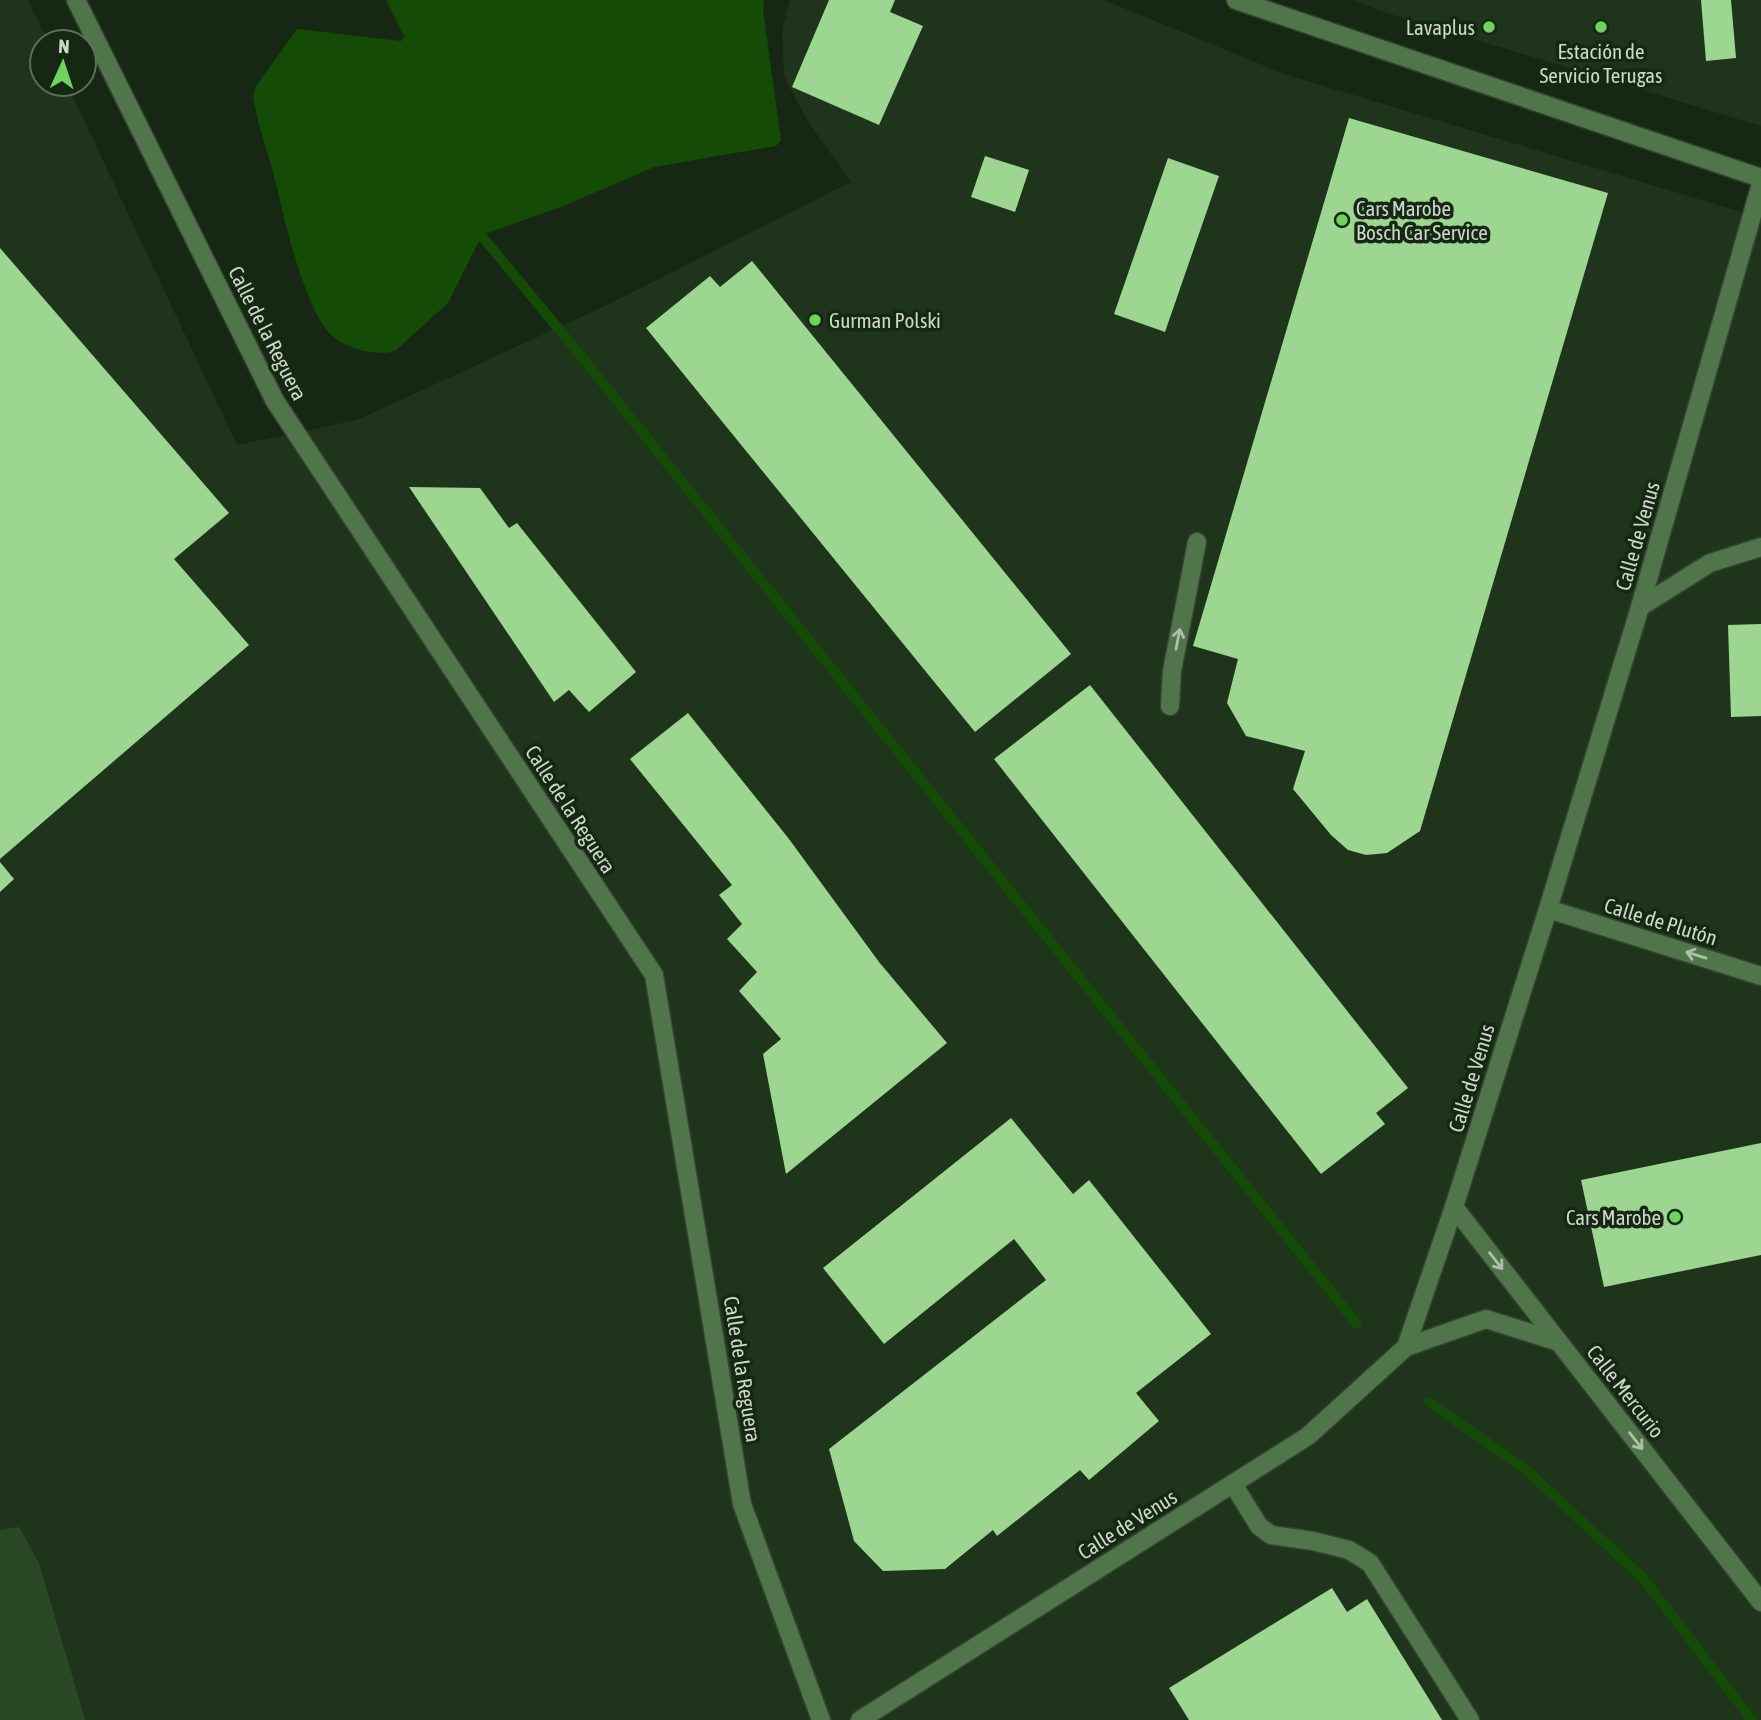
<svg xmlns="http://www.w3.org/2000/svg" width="1761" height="1720" viewBox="0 0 1761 1720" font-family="'Asap Condensed',sans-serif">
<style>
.built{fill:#1f351b}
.green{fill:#2a4825}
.water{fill:#134b07}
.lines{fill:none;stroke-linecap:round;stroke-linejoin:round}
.stream{stroke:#134b07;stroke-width:10}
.building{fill:#9cd691}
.minor-casing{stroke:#334430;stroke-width:21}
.minor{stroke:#51754a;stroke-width:18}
.oneway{stroke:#adbfaa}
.poi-dot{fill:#70d35f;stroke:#162813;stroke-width:2.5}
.labels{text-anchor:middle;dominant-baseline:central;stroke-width:7;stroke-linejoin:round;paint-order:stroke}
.poi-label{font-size:21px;fill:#ccd8ca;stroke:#162813;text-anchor:end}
.street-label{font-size:21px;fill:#ccd8ca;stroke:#162813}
</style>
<rect width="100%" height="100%" fill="#162813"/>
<g class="built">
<polygon points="0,0 28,0 48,42 42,42 42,84 67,84 237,445 357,420 605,306 851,182 807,120 784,76 782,29 790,0 1104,0 1284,74 1761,218 1761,1720 78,1720 0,1531"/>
<polygon points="1352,0 1761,0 1761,126 1384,12"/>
</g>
<polygon class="green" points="19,1527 39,1563 85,1720 0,1720 0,1530"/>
<path class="water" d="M386,0H764L763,10L781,140L776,146L654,167L566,205L482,235L448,303L395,351C377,357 343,348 330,334C300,299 284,214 272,168C265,144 256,119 253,95L256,86L297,29L401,41L404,36Z"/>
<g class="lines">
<g class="stream">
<polyline points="479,223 481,235 590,367 1357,1324"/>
<polyline points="1429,1402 1525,1469 1643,1578 1752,1720"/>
</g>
</g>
<g class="building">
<polygon points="829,0 895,0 890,12 923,26 879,125 792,87"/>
<polygon points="1701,0 1731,0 1736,58 1706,61"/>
<polygon points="1349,118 1608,193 1420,831 1387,853 1366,855 1348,850 1331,835 1293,789 1305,751 1246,736 1227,703 1238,659 1193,646"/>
<polygon points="985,156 1029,170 1015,212 971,197"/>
<polygon points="1168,158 1219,176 1165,332 1114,314"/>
<polygon points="0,248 229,513 174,559 249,645 0,859"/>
<polygon points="752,261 1071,654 975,732 646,328 710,276 720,287"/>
<polygon points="409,487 480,488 509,528 517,523 636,672 589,712 569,690 554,702"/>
<polygon points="1761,624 1761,716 1731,717 1728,625"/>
<polygon points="1090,685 1408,1088 1376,1113 1385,1124 1321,1174 994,759"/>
<polygon points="688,713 789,839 879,962 947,1043 786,1174 763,1054 781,1039 739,991 757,972 727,939 742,924 719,895 732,885 630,759"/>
<polygon points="0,862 14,879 0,892"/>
<polygon points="1011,1118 1073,1194 1089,1180 1211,1334 1136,1393 1159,1421 1089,1480 1080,1470 997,1536 993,1530 945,1569 883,1571 854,1541 829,1449 1046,1280 1014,1239 884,1344 823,1268"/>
<polygon points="1761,1143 1761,1255 1604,1287 1581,1180"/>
<polygon points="1332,1588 1347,1612 1367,1599 1442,1720 1189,1720 1169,1688"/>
</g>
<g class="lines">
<defs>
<g id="minor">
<polyline points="76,0 275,401 654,975 742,1504 821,1720"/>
<polyline points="1236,0 1761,178"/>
<polyline points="1640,607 1710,563 1761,547"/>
<polyline points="1170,706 1172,671 1197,542"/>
<polyline points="1548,909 1761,976"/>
<polyline points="1454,1207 1761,1602"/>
<polyline points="1406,1347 1486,1319 1559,1342"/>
<polyline points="1233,1484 1259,1526 1271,1535 1313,1541 1349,1550 1370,1563 1470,1720"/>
<polyline points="860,1720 1308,1436 1406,1347 1454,1207 1548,909 1640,607 1761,184"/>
</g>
</defs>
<use href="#minor" class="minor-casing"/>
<use href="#minor" class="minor"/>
</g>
<defs><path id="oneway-shaft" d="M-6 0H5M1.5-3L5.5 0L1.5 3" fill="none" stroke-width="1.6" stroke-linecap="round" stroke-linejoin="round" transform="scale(1.75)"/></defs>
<g class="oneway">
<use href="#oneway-shaft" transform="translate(1178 639) rotate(-79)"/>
<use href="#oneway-shaft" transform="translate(1696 955) rotate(-163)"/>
<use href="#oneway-shaft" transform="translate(1496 1261) rotate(52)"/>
<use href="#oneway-shaft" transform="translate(1636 1441) rotate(52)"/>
</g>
<g class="poi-dot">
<circle cx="1489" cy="27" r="7"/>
<circle cx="1601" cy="27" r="7"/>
<circle cx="1342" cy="220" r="7"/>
<circle cx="815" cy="320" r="7"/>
<circle cx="1675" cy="1217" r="7"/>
</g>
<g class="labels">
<g class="poi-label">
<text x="1475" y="27">Lavaplus</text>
<text x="1601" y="51" text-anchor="middle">Estación de<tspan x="1601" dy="24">Servicio Terugas</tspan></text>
<text x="1356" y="208" text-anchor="start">Cars Marobe<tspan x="1356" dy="24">Bosch Car Service</tspan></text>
<text x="829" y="320" text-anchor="start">Gurman Polski</text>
<text x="1661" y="1217">Cars Marobe</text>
</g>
<g class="street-label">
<text transform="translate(268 333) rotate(63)">Calle de la Reguera</text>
<text transform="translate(1637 536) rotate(-74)">Calle de Venus</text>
<text transform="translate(571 809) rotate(57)">Calle de la Reguera</text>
<text transform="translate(1661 921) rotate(17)">Calle de Plutón</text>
<text transform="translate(1471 1078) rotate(-73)">Calle de Venus</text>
<text transform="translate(743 1369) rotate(81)">Calle de la Reguera</text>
<text transform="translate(1626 1391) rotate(52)">Calle Mercurio</text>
<text transform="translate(1127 1524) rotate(-32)">Calle de Venus</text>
</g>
</g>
<g transform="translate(63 63) rotate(3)"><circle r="33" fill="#162813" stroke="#5f6e5c" stroke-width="2"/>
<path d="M0-5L12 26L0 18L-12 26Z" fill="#70d35f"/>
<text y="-10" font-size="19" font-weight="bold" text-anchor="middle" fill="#ccd8ca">N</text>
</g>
</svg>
